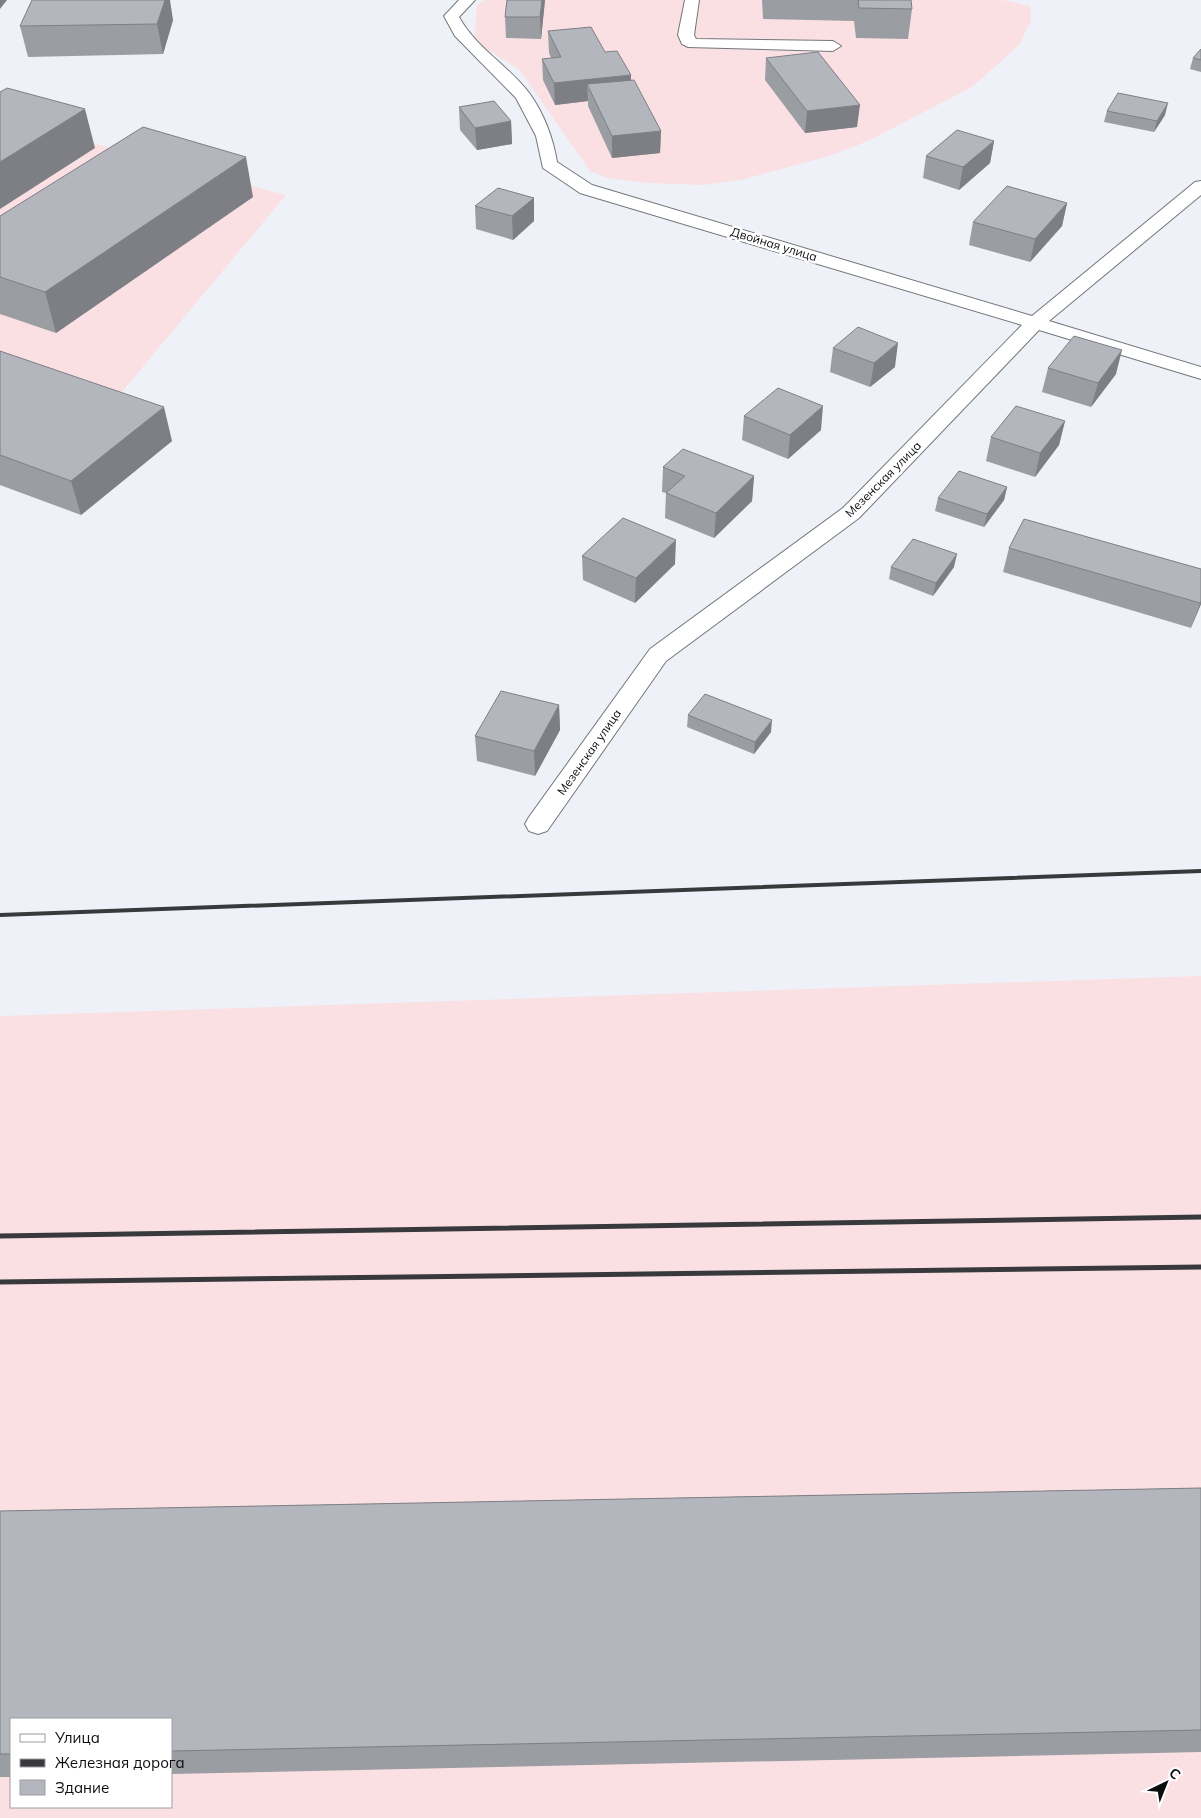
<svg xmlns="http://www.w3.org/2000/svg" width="1201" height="1818" viewBox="0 0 1201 1818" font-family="Mulish,sans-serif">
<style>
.industrial{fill:#fbe0e3;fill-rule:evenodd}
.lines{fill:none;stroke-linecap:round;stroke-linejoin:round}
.minor-casing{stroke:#73767b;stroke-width:2}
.minor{fill:#fff;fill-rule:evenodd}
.rail-far1{stroke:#38393c;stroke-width:4}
.rail{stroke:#38393c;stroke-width:5}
.wall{fill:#9a9da2}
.shaded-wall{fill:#7d7f84}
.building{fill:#b3b6bc;stroke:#7d7f84}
.labels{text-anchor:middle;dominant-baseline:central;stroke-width:5;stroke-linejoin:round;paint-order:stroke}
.far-street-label{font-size:12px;fill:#0b0c0e;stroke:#fff}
</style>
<rect width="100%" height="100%" fill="#eef1f7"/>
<g class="industrial">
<polygon points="485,0 1003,0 1030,6 1031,20 1019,45 972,87 868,141 829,156 745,179 704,185 646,183 607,178 590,171 519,69 474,42 477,5"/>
<polygon points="0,118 286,195 81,441 0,487"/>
<path d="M1201,976V1818H0V1016ZM11,1719H171V1807H11Z"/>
</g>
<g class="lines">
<defs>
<g id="minor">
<path d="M459,0H475L459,17C476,48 509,66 530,94C544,114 553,138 557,162L592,185L1032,316L1195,182L1201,181V195L1049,321L1201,367V379L1039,330L859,518L666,661L547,831L538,834L529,831L525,824L529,817L650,649L843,508L1022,325L580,193L543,168L536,136L516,98L455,36L444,16Z"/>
<polygon points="685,0 699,0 694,35 696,39 833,41 841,46 833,51 688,47 682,44 678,35"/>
</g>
</defs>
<use href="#minor" class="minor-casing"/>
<use href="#minor" class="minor"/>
<polyline class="rail-far1" points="0,915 1201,871"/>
<g class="rail">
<polyline points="0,1236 1201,1217"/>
<polyline points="0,1282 1201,1267"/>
</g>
</g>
<g class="wall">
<polygon points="507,0 545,0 541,39 506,38 505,17"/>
<polygon points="762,0 911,0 912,9 908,39 856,38 854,21 763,19"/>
<polygon points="173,20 163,54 28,57 20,26"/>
<polygon points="548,31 605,52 631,75 631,80 661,131 660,153 612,158 588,106 588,101 555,105 543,80 542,59 551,58 549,53"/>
<polygon points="1201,49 1201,72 1190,69 1193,58"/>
<polygon points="766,58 857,127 805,133 765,80"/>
<polygon points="459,107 511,121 512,144 477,150 460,130"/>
<polygon points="1107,111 1165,115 1154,132 1104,122"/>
<polygon points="994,141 990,163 959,190 923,178 926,156"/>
<polygon points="253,197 56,333 0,314 0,216"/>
<polygon points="534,198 534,221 513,240 476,229 475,206"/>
<polygon points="1067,203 1062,226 1030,262 969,245 973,222"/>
<polygon points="833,348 895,367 870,387 830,372"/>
<polygon points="0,351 172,441 81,515 0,485"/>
<polygon points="1048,368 1116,374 1091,407 1042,392"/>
<polygon points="744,416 821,430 788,459 742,440"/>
<polygon points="1065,421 1059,445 1035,477 986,461 991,437"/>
<polygon points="663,467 754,476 752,501 714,538 665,518 666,493 662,492"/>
<polygon points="1007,487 1004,500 984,527 935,511 938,498"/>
<polygon points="1009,548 1201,569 1201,604 1191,628 1003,572"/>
<polygon points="582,556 675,564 635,603 583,580"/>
<polygon points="891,567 954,567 933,596 889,579"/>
<polygon points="559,705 560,730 535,776 477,761 475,736"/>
<polygon points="688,715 771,732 754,754 687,727"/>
<polygon points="1201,1488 1201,1752 171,1774 171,1719 11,1719 11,1777 0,1777 0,1511"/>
</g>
<g class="shaded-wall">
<polygon points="0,0 7,0 0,9"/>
<polygon points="165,0 170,0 173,20 163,54 157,24"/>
<polygon points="542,0 545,0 541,39 540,17"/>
<polygon points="631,75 631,96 587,84 588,101 555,105 554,83"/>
<polygon points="1168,103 1165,115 1154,132 1157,121"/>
<polygon points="860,105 857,127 805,133 807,111"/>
<polygon points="85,109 95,148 0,209 0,162"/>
<polygon points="511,121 512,144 477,150 475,128"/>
<polygon points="661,131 660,153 612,158 612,136"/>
<polygon points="994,141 990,163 959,190 963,167"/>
<polygon points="246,157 253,197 56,333 45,292"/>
<polygon points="534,198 534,221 513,240 512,216"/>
<polygon points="1067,203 1062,226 1030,262 1035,239"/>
<polygon points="898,343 895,367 870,387 874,363"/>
<polygon points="1122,350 1116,374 1091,407 1098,383"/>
<polygon points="823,406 821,430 788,459 790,435"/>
<polygon points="164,407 172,441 81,515 71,481"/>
<polygon points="1065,421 1059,445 1035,477 1040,453"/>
<polygon points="754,476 752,501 714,538 716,513"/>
<polygon points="1007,487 1004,500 984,527 987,514"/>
<polygon points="676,540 675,564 635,603 636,578"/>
<polygon points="957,554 954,567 933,596 936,583"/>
<polygon points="1201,601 1201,604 1191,628"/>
<polygon points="559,705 560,730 535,776 534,751"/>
<polygon points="772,720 771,732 754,754 755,742"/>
</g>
<g class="building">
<polygon points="32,0 165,0 157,24 20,26"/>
<polygon points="507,0 542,0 540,17 505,17"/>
<polygon points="858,0 911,0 912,9 859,8"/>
<polygon points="591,27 605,52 617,51 631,75 554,83 542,59 561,57 548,31"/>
<polygon points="1201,49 1201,60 1193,58"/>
<polygon points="818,52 860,105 807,111 766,58"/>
<polygon points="634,80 661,131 612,136 587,84"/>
<polygon points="7,88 85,109 0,162 0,92"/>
<polygon points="1118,93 1168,103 1157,121 1107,111"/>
<polygon points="494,101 511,121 475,128 459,107"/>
<polygon points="143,127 246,157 45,292 0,277 0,216"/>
<polygon points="957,130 994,141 963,167 926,156"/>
<polygon points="1007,186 1067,203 1035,239 973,222"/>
<polygon points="498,188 534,198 512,216 475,206"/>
<polygon points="858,327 898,343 874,363 833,348"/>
<polygon points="1074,336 1122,350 1098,383 1048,368"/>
<polygon points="0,351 164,407 71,481 0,455"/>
<polygon points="778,388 823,406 790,435 744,416"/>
<polygon points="1016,406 1065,421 1040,453 991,437"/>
<polygon points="683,449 754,476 716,513 666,493 685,476 663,467"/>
<polygon points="959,471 1007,487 987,514 938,498"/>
<polygon points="623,518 676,540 636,578 582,556"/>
<polygon points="1024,519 1201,569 1201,601 1200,603 1009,548"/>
<polygon points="913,539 957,554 936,583 891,567"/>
<polygon points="501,691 559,705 534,751 475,736"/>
<polygon points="705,694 772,720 755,742 688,715"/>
<polygon points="1201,1488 1201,1730 171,1751 171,1719 11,1719 11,1754 0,1754 0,1511"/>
</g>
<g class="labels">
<g class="far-street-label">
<text transform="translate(774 244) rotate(17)">Двойная улица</text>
<text transform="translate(883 479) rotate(-45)">Мезенская улица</text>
<text transform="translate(589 752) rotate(-55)">Мезенская улица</text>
</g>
</g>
<rect x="10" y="1718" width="162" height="90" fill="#ffffff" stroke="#9d9e9f"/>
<rect x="20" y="1734" width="25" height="8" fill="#ffffff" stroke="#9d9e9f"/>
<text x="55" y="1743" font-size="15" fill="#0b0c0e">Улица</text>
<rect x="20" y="1759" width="25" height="8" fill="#38393c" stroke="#9d9e9f"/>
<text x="55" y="1768" font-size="15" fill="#0b0c0e">Железная дорога</text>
<rect x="20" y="1780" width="25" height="15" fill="#b3b6bc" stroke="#9d9e9f"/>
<text x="55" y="1793" font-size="15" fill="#0b0c0e">Здание</text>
<g transform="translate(1166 1783) rotate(43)" stroke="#ffffff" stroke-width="4" paint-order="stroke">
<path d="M0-4L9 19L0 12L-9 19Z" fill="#0b0c0e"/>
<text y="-8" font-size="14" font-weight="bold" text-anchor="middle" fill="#0b0c0e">С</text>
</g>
</svg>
